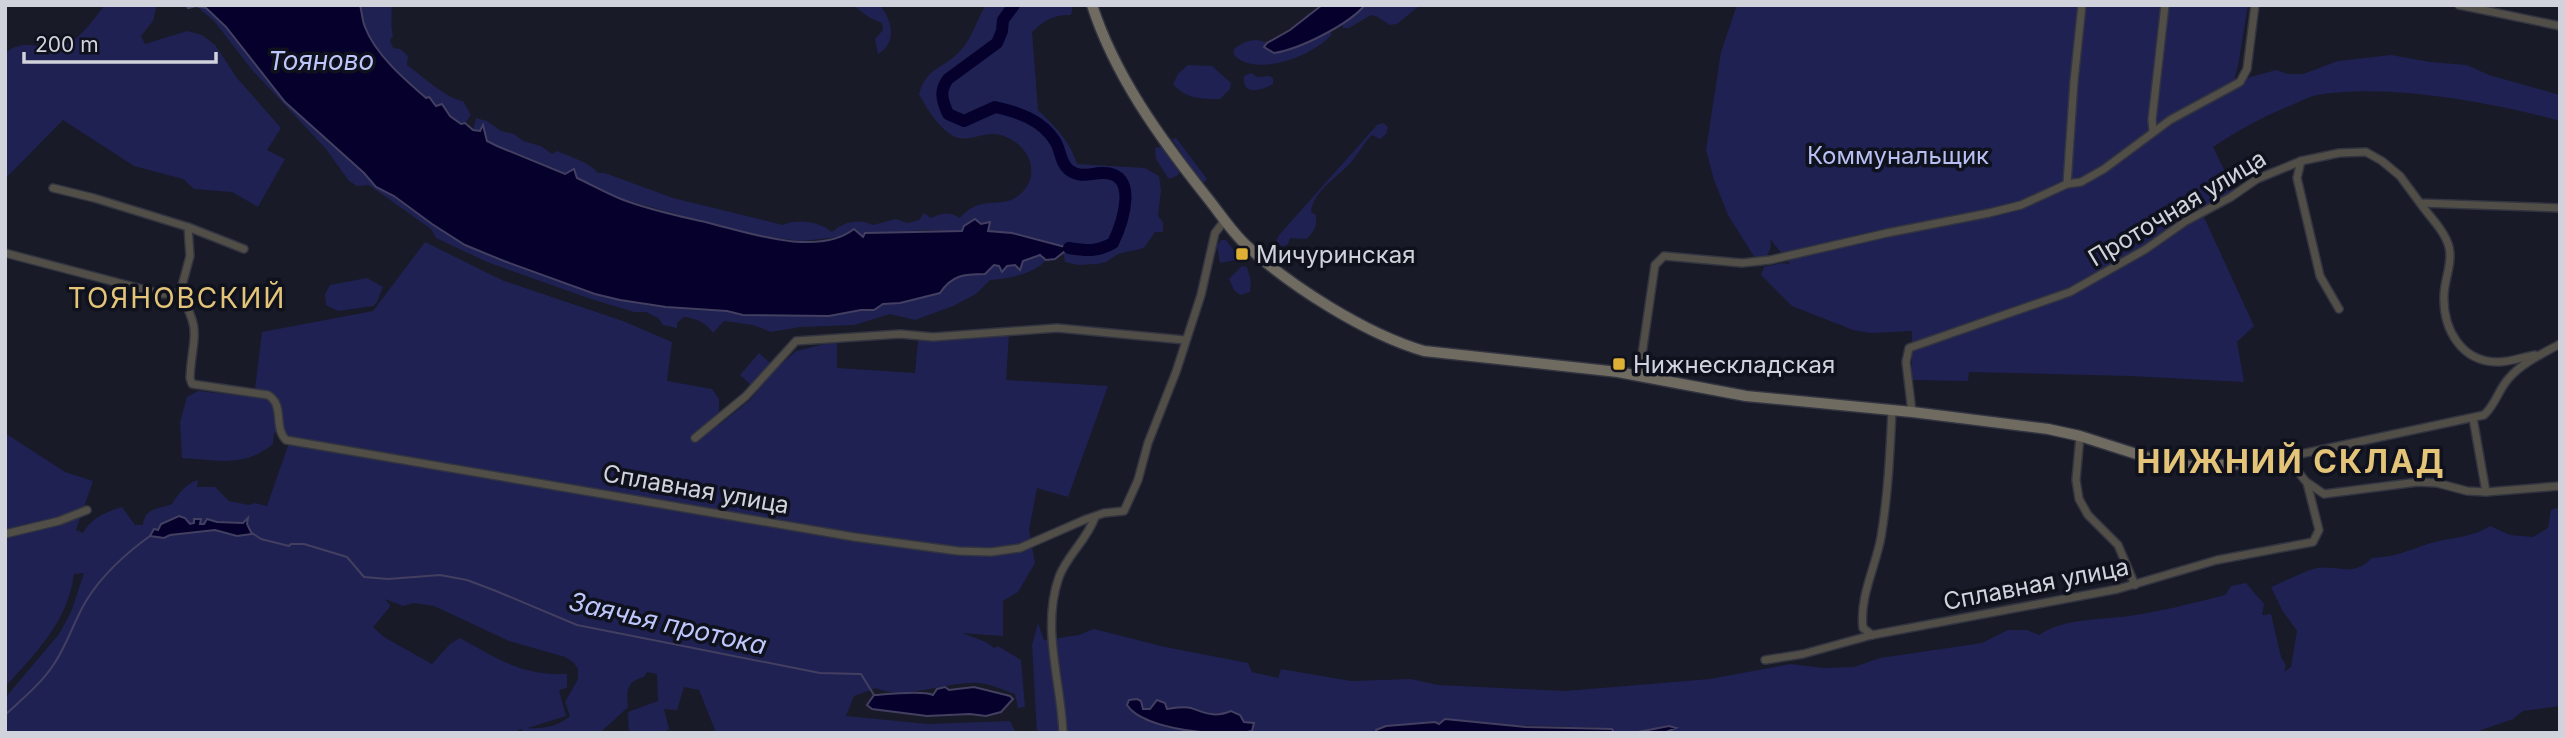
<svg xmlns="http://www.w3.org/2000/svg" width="2565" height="738" viewBox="0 0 2565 738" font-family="Inter,sans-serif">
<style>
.green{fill:#1f2152;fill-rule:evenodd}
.water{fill:#06002c;stroke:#433f61;stroke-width:2}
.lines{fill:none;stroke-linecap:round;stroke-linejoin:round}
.stream{stroke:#433f61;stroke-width:2}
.river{stroke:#06002c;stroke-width:12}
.street-casing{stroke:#323440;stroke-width:10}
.secondary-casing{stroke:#323440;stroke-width:13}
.street{stroke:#514e48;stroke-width:7}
.secondary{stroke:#706b61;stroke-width:10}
.poi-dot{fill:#dfb034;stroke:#0f111d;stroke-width:2.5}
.labels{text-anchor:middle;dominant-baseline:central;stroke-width:7;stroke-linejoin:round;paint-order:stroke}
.park-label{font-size:24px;fill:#b7bff3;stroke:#0f111d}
.street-label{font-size:24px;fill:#d1d3dc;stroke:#0f111d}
.poi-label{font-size:24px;fill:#d1d3dc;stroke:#0f111d;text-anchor:start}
.water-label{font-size:26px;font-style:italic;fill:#bec7fb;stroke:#0f111d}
.quarter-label{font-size:28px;letter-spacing:2px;fill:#e4c479;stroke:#0f111d}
.district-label{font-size:32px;font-weight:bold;letter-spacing:2px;fill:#e4c479;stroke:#0f111d}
</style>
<rect width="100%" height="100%" fill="#181a27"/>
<g class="green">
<path d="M105,5H157L153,21L141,36L145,44L187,31L202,35L215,45L237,78L281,128L267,150L285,159L258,207L232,192L194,189L183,179L134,166L63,120L5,179V53C27,35 45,54 65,45C82,38 94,18 105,5Z"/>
<path d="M360,5H391C393,16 390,25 393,36L390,40L393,48L400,49L408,56L407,65C420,74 448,100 463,101L471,115L465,123L461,124L450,116L442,105L436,106L429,97L427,98C404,79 376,54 365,27C362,20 362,12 360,5Z"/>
<path d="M853,5H880C892,21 898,42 878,54L875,39L883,30L882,23L870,18Z"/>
<path d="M986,5H1073L1071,15C1054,14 1043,21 1032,32L1038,110C1056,128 1069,139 1077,164L1145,168L1159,176L1161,190L1158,216L1163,222V232H1155L1144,248L1118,254L1106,262L1097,264L1078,265L1065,262L1063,252L1068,248L1012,233L928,230L866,233L863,238L859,235L801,241L751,235L619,198L577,178L497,146L486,141L482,127L480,131L473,130L476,118L487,121L501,131L514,134L523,141L541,146L552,154L557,151C571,157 589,162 598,173H605L673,198L783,225C798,218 820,222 832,232C843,222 859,218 873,225L896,219L907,223L919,220L924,213L931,218C942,213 949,211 960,218C981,193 1000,210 1018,196C1046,174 1026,138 995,134C981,133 966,143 953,136C938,127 927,109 919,94C927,66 944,69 961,50C972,38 977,19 986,5Z"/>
<polygon points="1365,5 1419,5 1419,6 1397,24 1390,25 1378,17 1371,15 1349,28 1343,28 1342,23"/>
<path d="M1737,5H2248L2238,66L2234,80L2192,104L2193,112L2250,77L2276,70L2288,74H2303L2338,61L2391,55L2430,62L2467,65L2489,75L2560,95V121C2491,102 2387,83 2317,95C2309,97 2300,101 2292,105C2264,116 2239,130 2213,147L2237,196L2203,215L2254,326L2237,342L2244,382L2130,376L1969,372L1968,381L1912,380V331L1871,333L1853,330L1792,306L1761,275L1764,267L1782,263L1790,264L1770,239L1771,247L1767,256L1758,259L1753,255L1728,215L1714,180L1706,150L1721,52Z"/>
<path d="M196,6L206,8L226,27L285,102L364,173L376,187L394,196L432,224L465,245L595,294L647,305L692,310L727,311L743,315L829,316L861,310H874L883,304L947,282L963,274H985L994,265H1015L1020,270L1023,261L1040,255L1046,260C1035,274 1007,279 990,280L976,294L953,306L915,320L890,314L854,325L800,327L771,332L753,325L724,321L713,333C705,322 698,319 684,317L677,323V328L663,325L658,318L646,312H634L588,298L487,262L436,238L431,229L369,185L357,186L349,181L326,149L253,71L214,21Z"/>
<path d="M1328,31L1332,34C1314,56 1256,78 1234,55V49C1245,41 1254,37 1267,43L1264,48L1303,45Z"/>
<path d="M1188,65L1212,66L1231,83L1230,89L1220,99C1201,99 1186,99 1173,84L1178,74Z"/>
<path d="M1251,73L1257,77L1270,76L1273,79V84C1262,91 1241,96 1244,76Z"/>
<path d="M1383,123L1388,127L1386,134L1380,139L1372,135C1364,142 1359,153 1352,161C1339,177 1314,189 1311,212L1316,215C1317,227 1315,231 1306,239L1290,238L1288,244L1282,247L1276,241L1280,234L1377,125Z"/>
<polygon points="1176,138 1207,179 1202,184 1172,139"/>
<polygon points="1161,147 1180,170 1178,175 1172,178 1168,178 1156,159 1155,148"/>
<polygon points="1221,240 1226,240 1238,256 1236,260 1220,263 1217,246"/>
<path d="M425,242L504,281L623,321L672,342L667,381L712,389L719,399V425L750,400L776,369L796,351L837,341V368L915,373L918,341L1009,334L1006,380L1108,386L1068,497L1037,488L1029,530L1035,563L1018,592L1003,601V636L962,633L986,642L994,648L998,646L1021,660L1025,707L1018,708L1015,694C1003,690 991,684 978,683C947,681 906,701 876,688L854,696L846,716L928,724L1010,721L1016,733H711L715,730L699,690L684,687L677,710L664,709L669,729L663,733H629L628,712L658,701L657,674L647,672L644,677C627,681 626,691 628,707L600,733H520L523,729L518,730V733H5V698L59,634L71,612L84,573L74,574C68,621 36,653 5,687V433L65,472L93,481L76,530L83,533C93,517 104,513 122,507L135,525H143C144,508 159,509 172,504C179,493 185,484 198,480L197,487H215L229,501L249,505L255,503L267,506L290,440L282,431L274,433L273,444C244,468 218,460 182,458L180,422L187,397L198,391L254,397L262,332L373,311ZM385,599L403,606L414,603L434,606L509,641L565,657L573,662L578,669V679L565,702L570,716C559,726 543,729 528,728L566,716L559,690L567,688V674C522,676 498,659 460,638L450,644L432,664L384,637L373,627L389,608L390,605Z"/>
<polygon points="1242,266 1247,267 1251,281 1250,292 1240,295 1234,290 1229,279"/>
<polygon points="367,278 383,287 377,302 373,306 338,311 326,305 325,294 330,285"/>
<polygon points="759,353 770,363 751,385 740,375"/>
<path d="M2560,507V706L2523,711L2513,719L2473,733H1664L1675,728L1669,726L1638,732L1614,733L1612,729C1556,724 1500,728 1445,719L1438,724L1435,722L1386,726L1376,730V733H1249L1252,731C1232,708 1228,718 1203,713C1199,713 1197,710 1193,709C1178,705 1158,709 1143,709L1142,719L1180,729L1225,733H1037L1032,645L1038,623L1044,640L1079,635L1094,629L1165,647L1248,663L1252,672L1278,678L1281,669L1351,681L1411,679L1438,685L1565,691L1710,679L1790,664L1824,668L1854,667L1880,658L1982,643L2008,630H2027L2039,635C2064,618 2100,620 2129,616C2162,611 2194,603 2225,595L2231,586L2246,583L2264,604L2262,615L2271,614L2281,657L2286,665L2284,672L2291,667L2297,631L2282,610L2271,587C2285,581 2299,574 2313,569C2336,563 2352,579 2372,558C2396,557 2409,550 2431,543C2452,537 2471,538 2490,526L2510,535L2533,537L2548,528L2551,510Z"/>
</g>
<g class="water">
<path d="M186,5H360C362,12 362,20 365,27C375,54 404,79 426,98L429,97L436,106L442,104L450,116L461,124L465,123L473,130L480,131L483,125L487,141L497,146L565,174L574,169L577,178C592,185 606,193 621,199C649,210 679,216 709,223C749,233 818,257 854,229L863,237L865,233L962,231L964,226L975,219L981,224L990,222L988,231L1012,233L1069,248L1055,259L1046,260L1040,255L1023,261L1020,270L1015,265L1007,266L1002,272L999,266L994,265L985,274C964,274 952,275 940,293L900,303L883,304L874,310H861L829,316L743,315L727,311L666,307L620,300L595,294L504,261L465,245L432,224L394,196L376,187L364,173L285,102L226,27L206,8L196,6L188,8Z"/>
<path d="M1322,5H1365C1348,25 1300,49 1274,53L1264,47L1267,43L1290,30Z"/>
<polygon points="179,516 185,518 190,524 194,523 194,519 201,519 200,524 204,524 207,519 217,522 243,523 248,518 247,524 252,534 237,536 215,530 170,535 164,538 150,536 154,529 158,530 161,524"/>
<path d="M945,687L949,690L974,687L1010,696L1013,699L1001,712L986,716L970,714L927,716L872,709L867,705L874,695C888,694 923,690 933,695L937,689Z"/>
<path d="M1137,699L1141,701L1143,709H1150L1157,700L1165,703L1167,709C1174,708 1184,706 1191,708C1206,713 1214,718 1231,711L1240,715L1244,722L1254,723L1252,731C1224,738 1143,730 1127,705L1129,700Z"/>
<polygon points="1445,719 1526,727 1612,729 1614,733 1638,732 1669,726 1676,728 1664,733 1376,733 1376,730 1386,726 1435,722 1439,724"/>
</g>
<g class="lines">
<g class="stream">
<polyline points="252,533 261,539 289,546 291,544 304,544 347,557 364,577 388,579 440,575 467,580 496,591 577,625 820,673 861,674 874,695"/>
<path d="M5,715C22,699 41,684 54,664C67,645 74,621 86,601C102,575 125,554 150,536"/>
</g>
<path class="river" d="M1014,5L1003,20L1002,31L997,43L948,79C939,91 942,100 948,114L964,121L995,107C1018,112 1042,120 1055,141C1061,150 1060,163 1069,170C1080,178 1089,174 1101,173C1141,171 1122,224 1113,243C1097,252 1087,251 1069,248"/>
<defs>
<g id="street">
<polyline points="2459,5 2560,26"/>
<polyline points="2153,131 2152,120 2165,5"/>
<polyline points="2301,161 2297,178 2320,276 2339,309"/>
<polyline points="2067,184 2074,81 2082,5"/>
<path d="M53,188L94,198L188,227L190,256L180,293C203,335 192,335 190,378L192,384L268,395C285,405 273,427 286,440L854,537L958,551L991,552L1020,548L1084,520L1104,513L1124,511L1138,480L1148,443L1176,372L1201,295L1215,233L1225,220"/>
<path d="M2420,203C2429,216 2445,231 2449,247C2453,263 2444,280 2444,296C2443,329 2461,362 2498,362C2510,362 2523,357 2535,355"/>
<polyline points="188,227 244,249"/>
<polyline points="5,253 161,294 180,293"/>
<polyline points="1639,375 1655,265 1664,256 1742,263 1770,260 1887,233 1989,213 2021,205 2067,184 2081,182 2104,169 2170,120 2240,82 2247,69 2255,5"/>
<polyline points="1912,412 1906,362 1909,348 2070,292 2146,249 2186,221 2231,197 2257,179 2301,161 2339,153 2366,152 2382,161 2400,176 2420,203 2560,208"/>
<polyline points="2473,418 2486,492"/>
<polyline points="2080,436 2076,480 2079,499 2088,515 2118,545 2135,585"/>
<polyline points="695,438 746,396 796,341 900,334 933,337 1057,328 1185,340"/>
<path d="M2282,458L2484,415C2496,404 2498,390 2509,378C2522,363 2542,354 2560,344"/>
<polyline points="2308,483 2324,494 2418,482 2437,483 2467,491 2486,492 2560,486"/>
<polyline points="5,534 59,521 87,510"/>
<path d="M1872,635L1863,628C1859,597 1876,566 1881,537C1888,495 1890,453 1892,410"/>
<polyline points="1765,660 1803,654 1872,635 2118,589 2217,560 2313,542 2319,530 2307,483 2296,469 2282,458"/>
<path d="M1063,733C1061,682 1041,627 1059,577C1067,555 1087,540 1095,517"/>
</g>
<path id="secondary" d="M1092,5C1115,76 1160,138 1206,196C1219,212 1231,231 1246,245C1290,286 1366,334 1424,351L1618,372L1746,396L1912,412L2048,429L2080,436L2152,459L2190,466L2243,464L2282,458"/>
</defs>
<use href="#street" class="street-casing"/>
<use href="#secondary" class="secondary-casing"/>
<use href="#street" class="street"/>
<use href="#secondary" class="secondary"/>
</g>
<g class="poi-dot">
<rect x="1235" y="247" width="14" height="14" rx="3.5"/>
<rect x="1612" y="357" width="14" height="14" rx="3.5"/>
</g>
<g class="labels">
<g class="park-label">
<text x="1898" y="155">Коммунальщик</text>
</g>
<g class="street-label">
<text transform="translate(2177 208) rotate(-31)">Проточная улица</text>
<text transform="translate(696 489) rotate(10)">Сплавная улица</text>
<text transform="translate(2036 584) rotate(-11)">Сплавная улица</text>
</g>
<g class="poi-label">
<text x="1256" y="254">Мичуринская</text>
<text x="1633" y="364">Нижнескладская</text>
</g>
<g class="water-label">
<text x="321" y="60">Тояново</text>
<text transform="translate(668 623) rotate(13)">Заячья протока</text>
</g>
<g class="quarter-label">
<text x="177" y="298">ТОЯНОВСКИЙ</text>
</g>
<g class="district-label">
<text x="2291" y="461">НИЖНИЙ СКЛАД</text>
</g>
</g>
<rect width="2565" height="738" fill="none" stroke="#d1d3dc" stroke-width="14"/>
<path d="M24 52v10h192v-10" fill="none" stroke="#d1d3dc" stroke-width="3.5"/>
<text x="35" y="52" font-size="21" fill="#d1d3dc" stroke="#0f111d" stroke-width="5" paint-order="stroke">200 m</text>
</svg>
